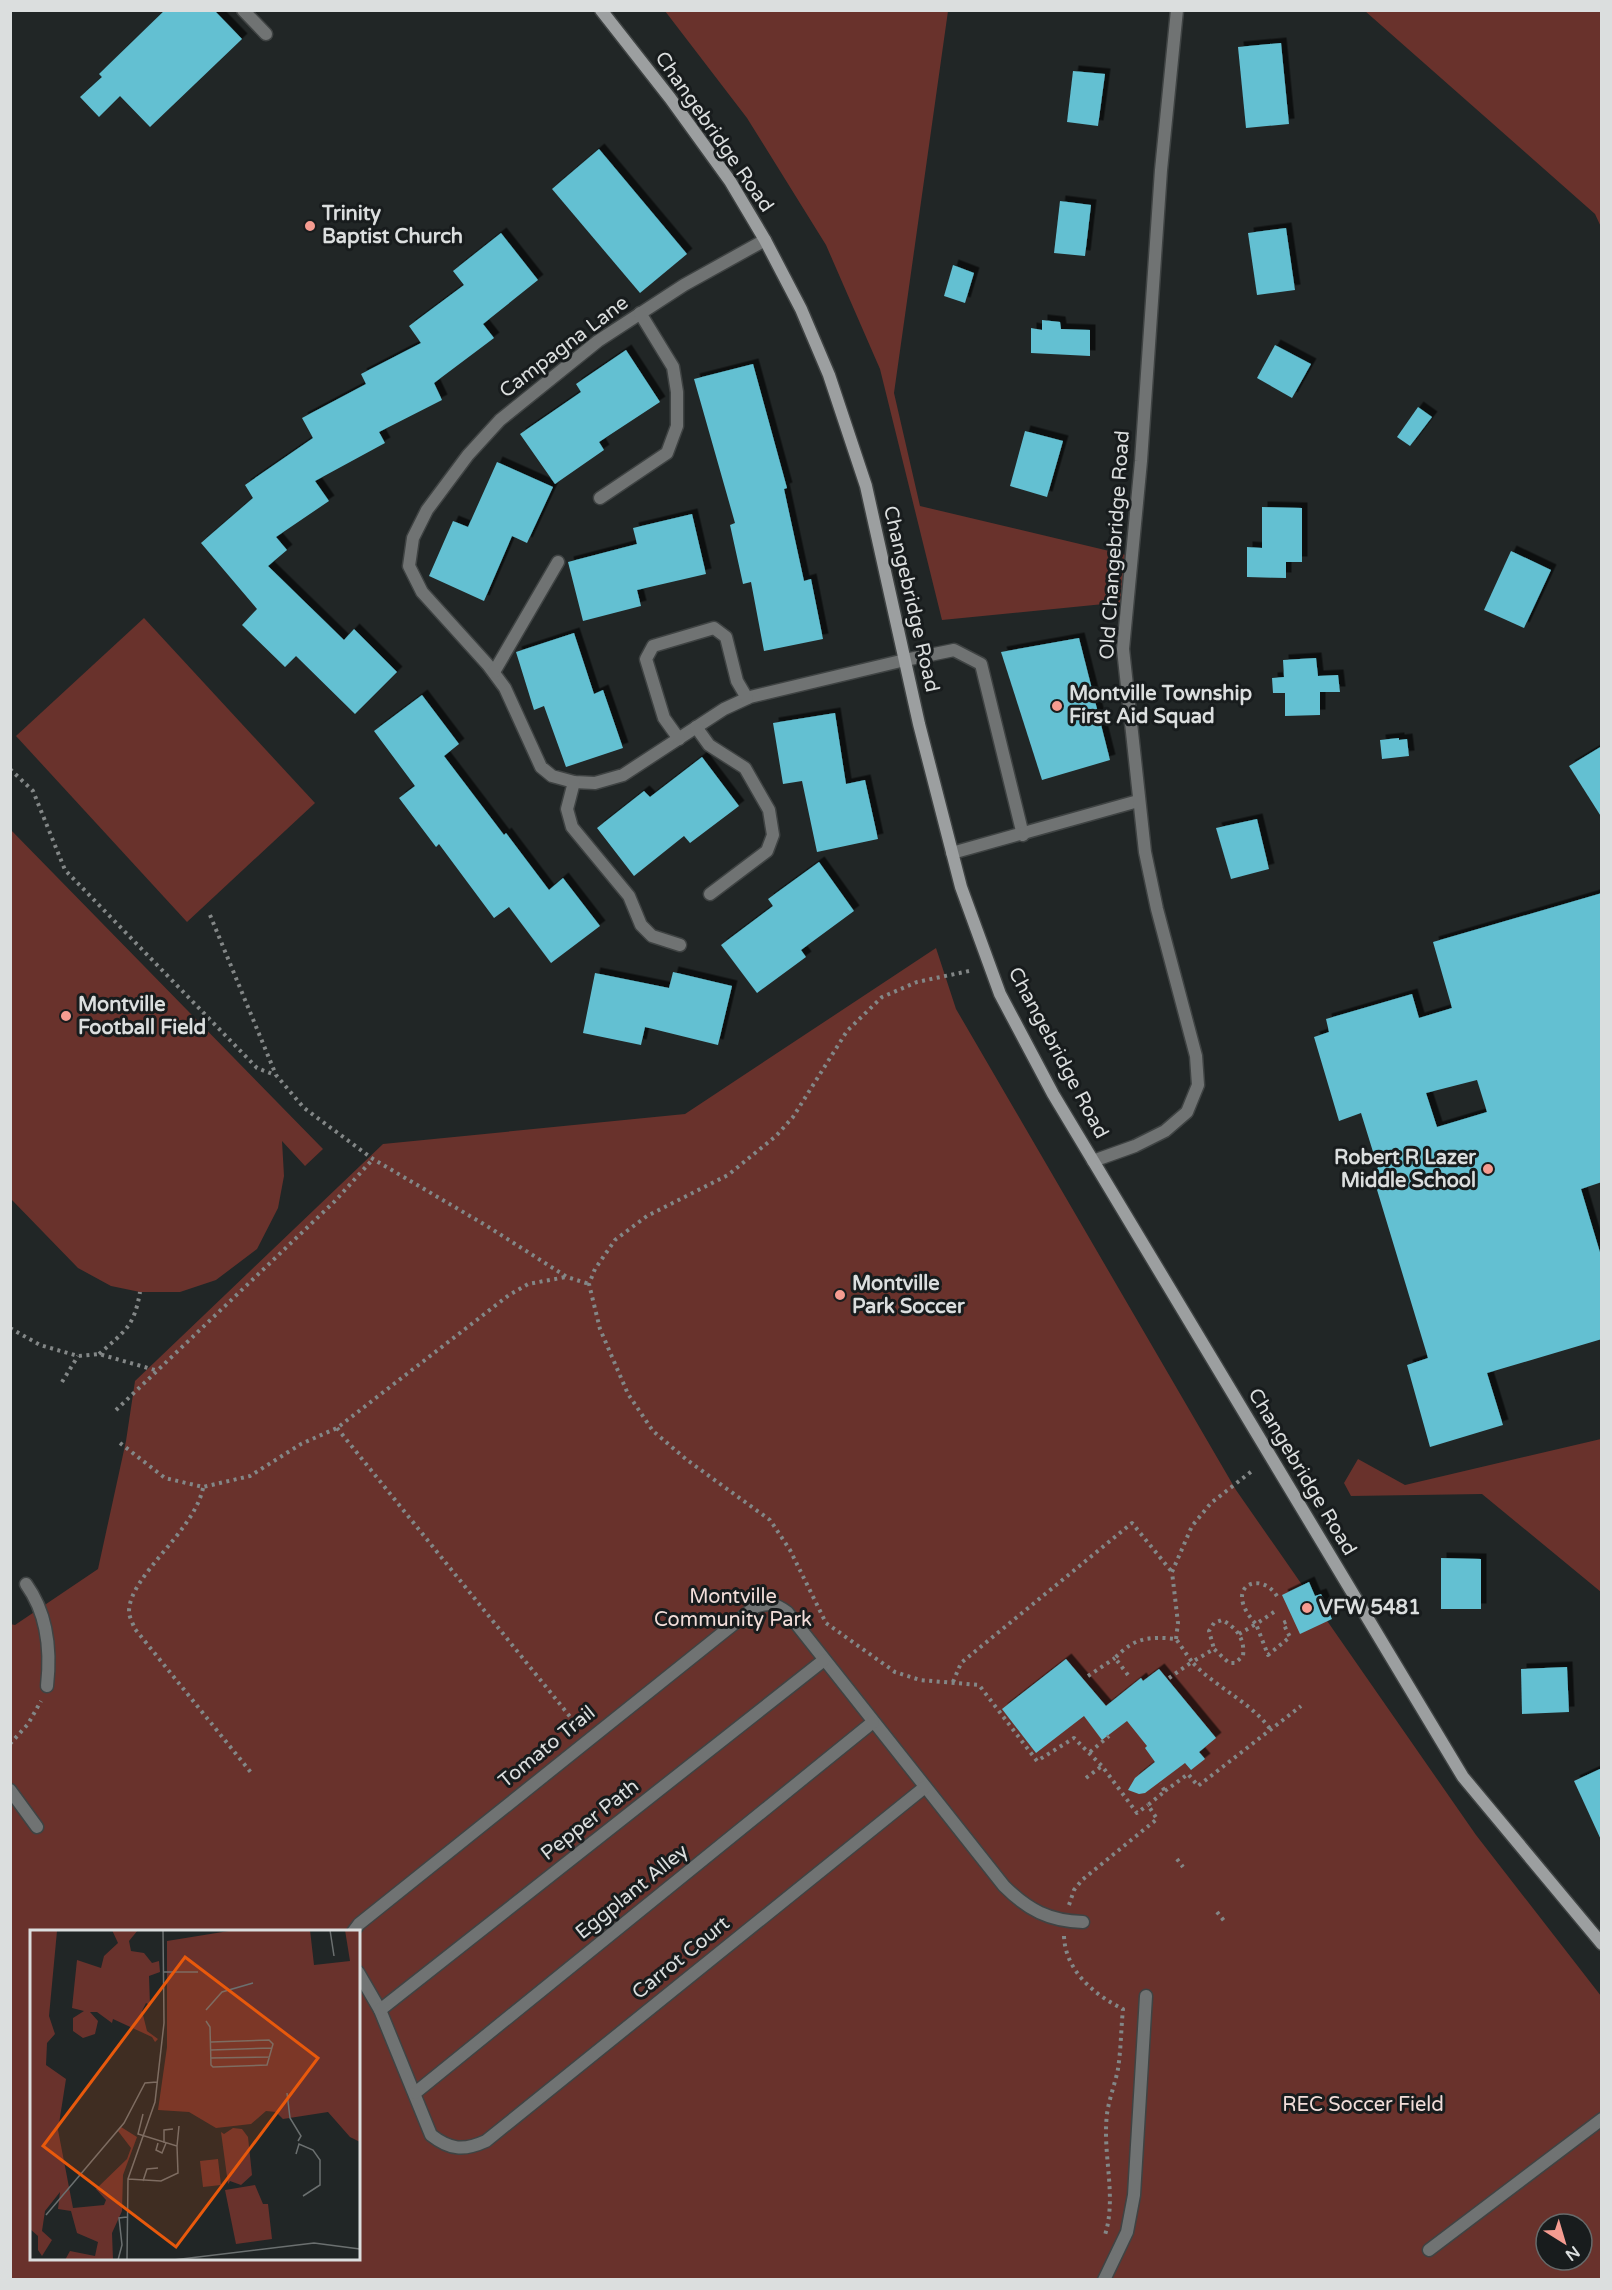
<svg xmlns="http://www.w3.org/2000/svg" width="1612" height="2290" viewBox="0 0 1612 2290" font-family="'Varela Round',sans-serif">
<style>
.green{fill:#69322c;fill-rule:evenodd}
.building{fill:#63c0d2;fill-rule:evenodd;filter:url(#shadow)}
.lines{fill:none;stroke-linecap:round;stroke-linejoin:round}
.service-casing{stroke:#3f4343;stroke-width:15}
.pedestrian-casing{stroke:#3f4343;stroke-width:15}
.minor-casing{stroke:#3f4343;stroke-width:15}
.secondary-casing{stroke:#3f4343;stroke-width:15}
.path{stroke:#838787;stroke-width:4;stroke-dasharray:3 4.5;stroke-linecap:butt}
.service{stroke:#707373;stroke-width:12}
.pedestrian{stroke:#707373;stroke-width:12}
.minor{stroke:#707373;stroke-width:12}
.secondary{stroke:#9c9fa0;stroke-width:12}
.poi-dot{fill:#f59c91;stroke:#181c1d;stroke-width:2}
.labels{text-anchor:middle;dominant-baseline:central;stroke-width:6;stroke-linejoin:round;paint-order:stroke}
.street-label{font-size:20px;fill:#dbdede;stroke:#181c1d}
.poi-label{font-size:20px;font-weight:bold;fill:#dbdede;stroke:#181c1d;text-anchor:start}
.park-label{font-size:20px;fill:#f2ddd9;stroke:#181c1d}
.inset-road{fill:none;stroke:#6b7070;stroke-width:1.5}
.view{fill:#e8590c;fill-opacity:0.15;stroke:#e8590c;stroke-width:3}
.inset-edge{fill:none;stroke:#dbdede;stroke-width:3}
</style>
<defs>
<filter id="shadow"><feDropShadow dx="5.5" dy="-5.5" stdDeviation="0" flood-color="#0009"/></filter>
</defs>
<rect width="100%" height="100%" fill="#212626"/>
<g class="green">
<polygon points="665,11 948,11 894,393 920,506 1126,555 1124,602 942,620 880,369 826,245 747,118"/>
<polygon points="1365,11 1601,11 1601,227 1595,214"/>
<polygon points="144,618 315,803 187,922 16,736"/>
<polygon points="10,829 323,1149 305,1166 282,1141 284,1176 278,1208 257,1249 216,1280 180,1292 140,1292 111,1286 78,1268 11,1199"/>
<path d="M936,948L956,1009L1236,1490L1476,1835L1601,1996V2279H11L10,1624L15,1625L98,1569L126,1441L135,1381L383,1144L685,1114ZM32,1932H358V2258H32ZM1546,2224H1582V2260H1546Z"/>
<polygon points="1601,1439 1601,1592 1482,1494 1351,1496 1344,1483 1358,1459 1405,1485"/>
</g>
<g class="building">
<polygon points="165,10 214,10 242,39 150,127 120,96 99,117 80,97 102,77 99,74"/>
<polygon points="1281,43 1289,124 1246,128 1238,47"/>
<polygon points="1073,71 1105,74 1098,126 1067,122"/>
<polygon points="599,149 687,254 640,293 552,189"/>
<polygon points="1060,201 1091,205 1085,256 1054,253"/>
<polygon points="1286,228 1295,290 1257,295 1248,233"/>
<polygon points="501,233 538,280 483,324 494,338 434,383 442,400 379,432 385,443 315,481 329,501 276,537 287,550 268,566 344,640 354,629 397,672 355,714 296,656 285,667 242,625 257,609 201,543 253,498 245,485 313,438 302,418 366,384 361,374 421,343 409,326 464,285 453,271"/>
<polygon points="953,265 974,273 965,303 944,296"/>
<polygon points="1042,320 1060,322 1061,329 1090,330 1090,356 1031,353 1031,328 1042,330"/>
<polygon points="1275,345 1311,364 1292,398 1257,378"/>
<polygon points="626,350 660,402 599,442 604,450 555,484 520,434 581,392 576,384"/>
<polygon points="753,364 787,488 784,489 804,581 811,579 823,639 764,651 751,582 743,584 730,525 735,523 694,379"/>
<polygon points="1418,407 1432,417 1410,446 1397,437"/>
<polygon points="1025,431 1063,441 1047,497 1010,486"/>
<polygon points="497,462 553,487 527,543 512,536 484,601 429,576 453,521 468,527"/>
<polygon points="1262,507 1302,508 1302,562 1286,562 1286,578 1247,577 1247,547 1262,548"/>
<polygon points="692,514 706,574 637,590 641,606 583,621 568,562 637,544 633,528"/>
<polygon points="1511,551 1551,570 1524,628 1484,610"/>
<polygon points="574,633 594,694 603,690 623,748 566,767 544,706 534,710 516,652"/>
<polygon points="1079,638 1110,760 1042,780 1001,652"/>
<polygon points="1316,658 1318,676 1338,675 1340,692 1320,692 1320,715 1285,716 1285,693 1273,693 1272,678 1284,677 1283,660"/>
<polygon points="422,695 459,744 444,756 504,835 506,833 549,890 563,878 600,926 551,963 509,907 494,918 439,844 436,847 399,798 415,786 374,731"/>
<polygon points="835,713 846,784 865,780 878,839 817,852 802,781 783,784 773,723"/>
<polygon points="1399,738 1399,740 1407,739 1409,756 1382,759 1380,740"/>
<polygon points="1602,746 1602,818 1569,766"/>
<polygon points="702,757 739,806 690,843 684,836 634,876 597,828 644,791 650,797"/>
<polygon points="1257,819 1269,869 1231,879 1216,828"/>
<polygon points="819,862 854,911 801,950 806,957 757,993 721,945 773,906 768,899"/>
<path d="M1602,893V1182L1581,1189L1602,1259V1339L1487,1373L1503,1425L1430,1447L1407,1365L1428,1358L1371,1170L1378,1168L1361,1113L1339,1121L1314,1037L1329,1032L1326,1019L1412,994L1419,1018L1452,1008L1433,942ZM1477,1080L1487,1112L1437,1127L1426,1093Z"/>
<polygon points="673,972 732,986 718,1045 645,1027 641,1045 583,1033 595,973 669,988"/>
<polygon points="1441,1558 1481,1559 1481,1609 1441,1609"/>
<polygon points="1309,1582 1315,1596 1321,1594 1332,1619 1300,1634 1282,1595"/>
<polygon points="1066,1659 1106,1706 1141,1678 1143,1681 1159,1669 1216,1738 1199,1752 1205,1759 1191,1770 1185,1763 1145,1793 1139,1794 1128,1790 1135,1778 1155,1762 1145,1748 1147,1746 1127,1721 1102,1740 1084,1716 1036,1753 1002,1709"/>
<polygon points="1567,1667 1569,1712 1522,1714 1521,1669"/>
<polygon points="1602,1768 1602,1842 1574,1781"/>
</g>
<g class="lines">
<defs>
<g id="service">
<polyline points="243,10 266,34"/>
<polyline points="905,660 954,650 981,664 1023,835"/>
<polyline points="952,853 1138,801"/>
<path d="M353,1932L359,1924L755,1607C768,1602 776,1604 787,1612L1004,1886C1028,1910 1049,1921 1083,1922"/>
<path d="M358,1972L380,2010L431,2135C450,2150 464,2151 486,2141L925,1787"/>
<polyline points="380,2010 824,1660"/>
<polyline points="415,2093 873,1722"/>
<polyline points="1429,2250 1602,2119"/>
<polyline points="1104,2280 1127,2232 1134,2195 1146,1996"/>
</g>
<g id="pedestrian">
<path d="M26,1584C47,1613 51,1651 47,1686"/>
<polyline points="10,1790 37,1827"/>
</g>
<g id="minor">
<polyline points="765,240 684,285 598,341 500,420 468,455 427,510 413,538 409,566 422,592 488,665 505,688 541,767 552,776 574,782 595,783 623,775 724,709 750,697 905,660"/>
<polyline points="600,498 667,453 677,426 677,392 673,367 640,313"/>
<polyline points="494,672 558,562"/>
<polyline points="696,727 709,745 745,768 769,810 773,835 767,851 710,894"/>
<polyline points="679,739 664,718 646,659 653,646 714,628 726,637 737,681 747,698"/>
<polyline points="574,782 567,809 572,827 629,896 641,925 652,936 680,945"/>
<polyline points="1093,1161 1135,1146 1165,1131 1187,1112 1198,1085 1196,1056 1157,909 1145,852 1123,649 1141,461 1161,170 1177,10"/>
</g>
<polyline id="secondary" points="601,10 670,98 730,181 765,240 801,309 829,375 866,486 919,724 961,887 1000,994 1053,1094 1463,1777 1602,1944"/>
</defs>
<use href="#service" class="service-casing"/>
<use href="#pedestrian" class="pedestrian-casing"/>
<use href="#minor" class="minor-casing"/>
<use href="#secondary" class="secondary-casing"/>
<g class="path">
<polyline points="10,769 33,791 65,870 257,1068 275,1075"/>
<polyline points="210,915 276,1075 304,1108 373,1159 487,1226 567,1277 589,1284"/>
<polyline points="969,971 917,982 882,997 847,1031 793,1117 776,1136 728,1175 647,1216 615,1240 595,1269 589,1284 600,1329 628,1394 653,1431 687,1460 770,1520 790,1550 826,1623 895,1672 920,1680 979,1685 1037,1761 1074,1738 1102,1766 1137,1813 1148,1805"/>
<polyline points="10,1328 40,1345 78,1356 99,1354 155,1370"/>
<path d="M99,1354C125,1331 134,1327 140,1292"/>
<polyline points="62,1382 78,1356"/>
<polyline points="116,1410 335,1201 373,1159"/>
<polyline points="337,1428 580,1729"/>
<polyline points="120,1443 165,1478 203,1487 250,1476 301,1444 337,1428 509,1295 528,1284 566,1277"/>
<path d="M203,1488C194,1532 130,1575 129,1611C129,1617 133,1624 135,1629L253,1775"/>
<path d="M1274,1612L1256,1624C1220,1585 1263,1569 1278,1598"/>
<polyline points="1239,1634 1256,1624 1268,1655 1290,1637 1283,1623 1290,1620"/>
<polyline points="1176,1639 1178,1623 1172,1572 1192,1526 1211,1503 1252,1471"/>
<path d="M1128,1675L1115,1658C1134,1638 1148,1636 1176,1639L1192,1662L1214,1649L1229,1663H1235L1243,1656C1245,1639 1237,1628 1222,1620L1214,1623L1209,1631L1214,1649"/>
<polyline points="1088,1676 1115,1658"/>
<path d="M1169,1678L1192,1662C1216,1688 1250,1701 1271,1730"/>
<polyline points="953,1682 961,1663 1132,1523 1172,1572"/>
<polyline points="10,1744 28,1724 41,1701"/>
<polyline points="1090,1752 1109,1736"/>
<polyline points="1086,1778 1102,1766"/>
<polyline points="1165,1791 1188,1774 1198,1786 1301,1706"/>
<polyline points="1177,1859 1183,1867"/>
<polyline points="1069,1905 1074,1890 1082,1880 1157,1819 1148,1805 1165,1791 1160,1784"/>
<polyline points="1217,1912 1225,1922"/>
<path d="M1064,1936C1065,1970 1094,1995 1123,2009C1121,2029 1121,2049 1118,2069C1115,2084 1109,2099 1107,2114C1102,2156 1118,2198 1104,2238"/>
</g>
<use href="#service" class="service"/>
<use href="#pedestrian" class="pedestrian"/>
<use href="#minor" class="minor"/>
<use href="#secondary" class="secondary"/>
</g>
<g class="poi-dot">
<circle cx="310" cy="226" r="6"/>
<circle cx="1057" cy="706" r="6"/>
<circle cx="66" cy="1016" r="6"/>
<circle cx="1488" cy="1169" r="6"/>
<circle cx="840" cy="1295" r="6"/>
<circle cx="1307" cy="1608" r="6"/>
</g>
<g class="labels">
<g class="street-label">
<text transform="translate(714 132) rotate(55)">Changebridge Road</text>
<text transform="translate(564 347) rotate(-37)">Campagna Lane</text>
<text transform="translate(1115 545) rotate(-86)">Old Changebridge Road</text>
<text transform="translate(911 599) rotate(77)">Changebridge Road</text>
<text transform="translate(1058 1053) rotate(62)">Changebridge Road</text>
<text transform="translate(1302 1472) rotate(59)">Changebridge Road</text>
<text transform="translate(547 1747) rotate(-39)">Tomato Trail</text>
<text transform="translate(590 1820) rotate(-38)">Pepper Path</text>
<text transform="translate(632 1892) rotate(-39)">Eggplant Alley</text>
<text transform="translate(681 1958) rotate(-39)">Carrot Court</text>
</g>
<g class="poi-label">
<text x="322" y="214">Trinity<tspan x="322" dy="23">Baptist Church</tspan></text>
<text x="1069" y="694">Montville Township<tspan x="1069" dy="23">First Aid Squad</tspan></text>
<text x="78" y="1005">Montville<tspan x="78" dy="23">Football Field</tspan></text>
<text x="1476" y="1158" text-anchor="end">Robert R Lazer<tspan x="1476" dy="23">Middle School</tspan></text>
<text x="852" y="1284">Montville<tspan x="852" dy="23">Park Soccer</tspan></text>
<text x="1319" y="1608">VFW 5481</text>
</g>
<g class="park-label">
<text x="733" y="1597">Montville<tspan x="733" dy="23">Community Park</tspan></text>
<text x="1363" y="2105">REC Soccer Field</text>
</g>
</g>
<g transform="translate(30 1930)">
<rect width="330" height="330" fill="#212626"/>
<path d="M0,0L27,1L19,86L25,104L17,113L16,135L36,149L28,200L43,278L74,275L76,270L66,259L97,229L101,218L88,201L91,197L107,207L93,245L92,281L82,303L83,330H35L40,321L65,326L68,312L47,303L41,281L28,279L30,262L15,281L12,301L22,310L12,326L8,320V306L0,299ZM82,0H108L99,11L101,21L114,23L122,33L129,31L130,42L119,46L120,75L116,73L112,81L117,101L128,109L125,112L122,107L83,89L82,93L67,82H60L68,91L65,104L53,108L43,101V88L54,81L42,78L47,30L71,38L74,26L88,13ZM205,0H280L284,35L320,31L315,0H330V212L320,207L298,182L253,189L246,182L236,181L221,194L186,198L159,182L128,180L137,117V11ZM203,198L212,199L218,207L222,245L211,255L200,251L198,254L191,202L194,204ZM188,229L191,255L173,257L170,231ZM225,255L233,274H238L242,309L206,314L195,260Z" fill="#69322c"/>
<path class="inset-road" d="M300,0L304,26M134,42H168M176,80L192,62L223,53M176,91L180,97L181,135L183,137L237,135L243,114L239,110L181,112M181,120L242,118M181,128L240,127M257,163L260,188L271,206L268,211M128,213L126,220L132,223L136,213M134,213V200L143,199M147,216L149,196M266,224L269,214L283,220L290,230V255L273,266M98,249L131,251L148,243L147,216L108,204L113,184M113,251L117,239L128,238M16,285L94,193L115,153L127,152M88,330L92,315L89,288L97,287M97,330L98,249L125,172L134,93L133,0M143,330L284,313L330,319"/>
<path class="view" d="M155,27L288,128L146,317L13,216Z"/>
<rect width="330" height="330" class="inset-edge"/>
</g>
<rect width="1612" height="2290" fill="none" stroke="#dbdede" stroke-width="24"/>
<g transform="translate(1564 2242) rotate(143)"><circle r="28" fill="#181c1d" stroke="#666a6a" stroke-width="1.5"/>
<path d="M0-4.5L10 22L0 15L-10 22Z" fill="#f59c91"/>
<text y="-9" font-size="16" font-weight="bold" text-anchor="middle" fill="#dbdede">N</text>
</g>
</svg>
